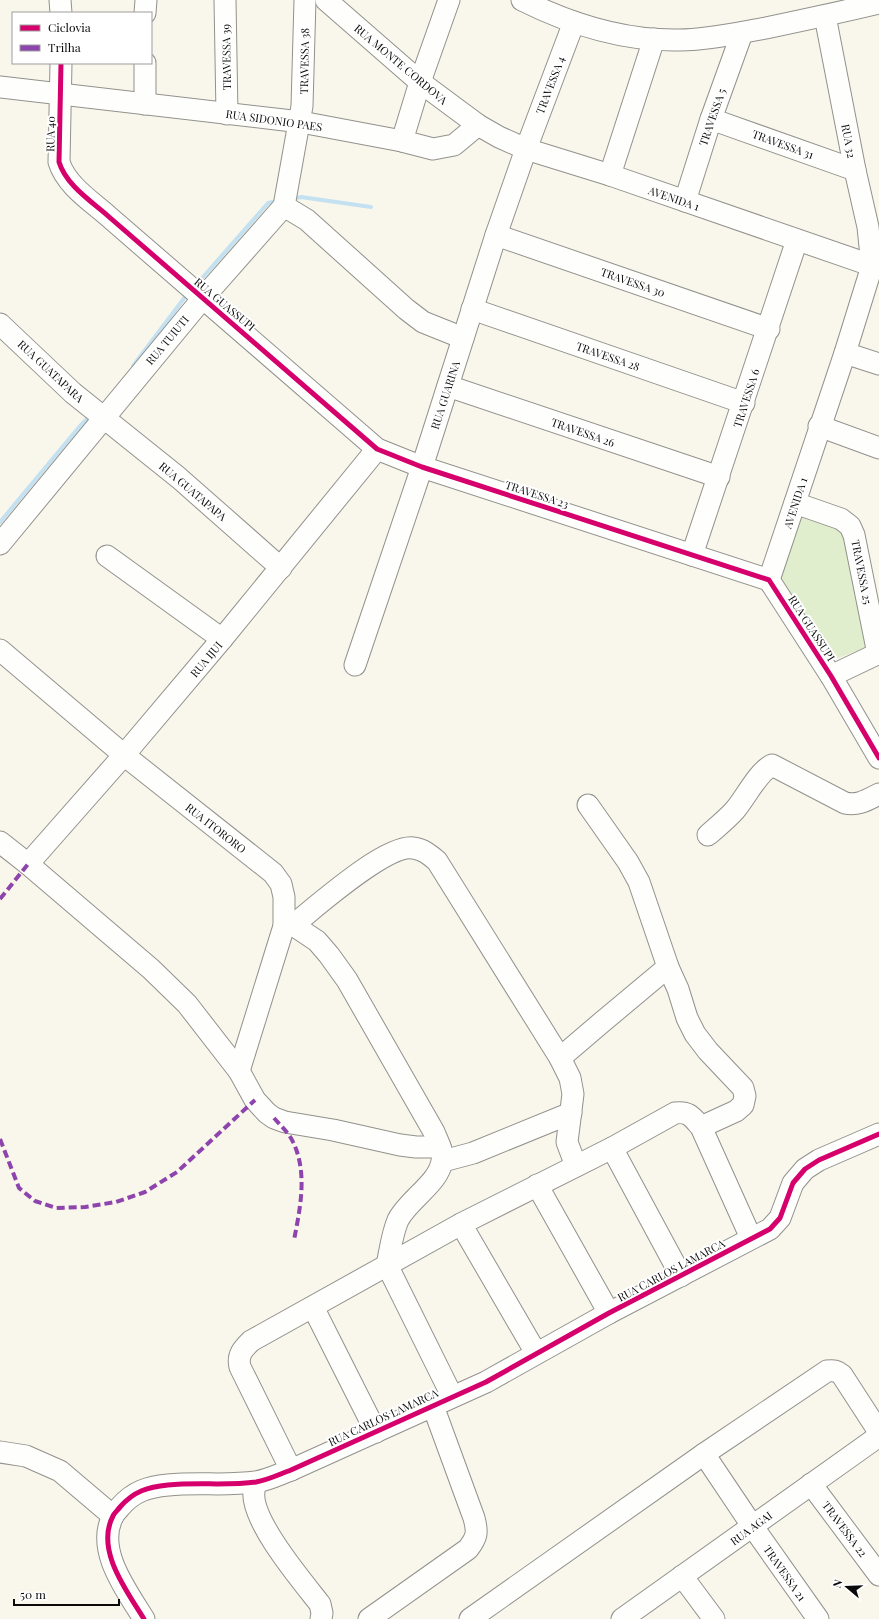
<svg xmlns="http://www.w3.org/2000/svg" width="879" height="1619" viewBox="0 0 879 1619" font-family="'Playfair Display',serif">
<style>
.green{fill:#e0eecd}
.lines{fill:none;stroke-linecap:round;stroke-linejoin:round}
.stream{stroke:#c4e1f2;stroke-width:4}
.minor-casing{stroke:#92918c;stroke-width:23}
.minor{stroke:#fefefc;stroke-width:21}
.quiet{stroke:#8e44ad;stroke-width:4;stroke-dasharray:8 4;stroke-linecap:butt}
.cycleway-casing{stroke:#fff;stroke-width:8}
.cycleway{stroke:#d6006c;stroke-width:5}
.labels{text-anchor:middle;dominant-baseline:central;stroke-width:4;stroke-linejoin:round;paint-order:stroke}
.street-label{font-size:11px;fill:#0a0a0a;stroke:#fff}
</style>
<rect width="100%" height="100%" fill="#f9f7ec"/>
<polygon class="green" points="802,512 845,530 867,647 833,660 780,576"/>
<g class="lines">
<g class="stream">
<polyline points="292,199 301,197 371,207"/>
<polyline points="196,285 268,203 277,201"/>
<polyline points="133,366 188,293"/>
<polyline points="0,522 80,426 91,415"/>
</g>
<defs>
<g id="minor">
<polyline points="60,0 61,13"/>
<polyline points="225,0 227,114"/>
<polyline points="326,0 420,82 478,125 499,137 526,149 610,175 879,268"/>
<path d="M522,0C570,24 625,41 679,40C708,40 738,33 766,28C804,20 842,12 879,3"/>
<polyline points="145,13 146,0"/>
<path d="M61,63L59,162C66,185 91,201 108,216L377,449L422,467L769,580L831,676L879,758"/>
<polyline points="0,87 301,122 402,141 433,149 454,145 478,125"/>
<polyline points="145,104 145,63"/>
<polyline points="711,119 855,170"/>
<polyline points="402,141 420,82 449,0"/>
<polyline points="610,175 654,39"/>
<polyline points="685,201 711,119 742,33"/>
<polyline points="284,206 307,220 406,309 423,322 463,338"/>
<polyline points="496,235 769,329"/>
<polyline points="472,309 744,403"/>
<polyline points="0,324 73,393 179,478 281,568"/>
<polyline points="845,353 879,364"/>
<polyline points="448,386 719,477"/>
<polyline points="819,426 879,448"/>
<polyline points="795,503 841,519 850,526 854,535 878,654"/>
<polyline points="0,544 203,298 284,206 302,106 305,0"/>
<polyline points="692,555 797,240"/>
<polyline points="107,556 222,639"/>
<polyline points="769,580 845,353 872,266 868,227 855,170 825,16"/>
<polyline points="0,650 124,755 273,873 281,884 284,897 284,926 239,1071"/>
<polyline points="355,665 422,467 496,235 526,149 574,22"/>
<polyline points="831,676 879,653"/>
<polyline points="588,805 628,862 639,882 668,967"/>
<path d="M708,835C717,827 727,819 735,810C746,797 758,772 772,765L845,803C858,806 867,800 879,794"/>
<polyline points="0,842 28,864 151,969 187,1004 239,1071 255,1100 267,1113 274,1118 285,1122 333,1130 400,1145 416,1147 440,1147"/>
<polyline points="28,864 124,755 222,639 377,449"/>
<path d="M293,925L317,941L329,955L347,980L434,1132C437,1140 444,1152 442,1161C439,1183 408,1200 398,1220C392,1234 390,1251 387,1265L452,1396"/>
<path d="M284,926L293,925C316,907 386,844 413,848C423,849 430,855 437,861L560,1058L601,1023L668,967L678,989L687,1018L695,1034L708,1051L743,1088L745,1096L743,1105L736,1111L701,1127"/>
<polyline points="560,1058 570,1078 573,1094 567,1142 576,1166"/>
<polyline points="612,1148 681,1276"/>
<polyline points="443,1161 473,1153 571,1113"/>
<polyline points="537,1185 609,1313"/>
<polyline points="461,1224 536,1353"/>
<polyline points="313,1307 376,1432"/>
<polyline points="0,1452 26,1456 60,1471 113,1516"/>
<polyline points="704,1454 753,1527 818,1619"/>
<path d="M291,1470L240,1367C237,1355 243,1349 251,1341L461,1224L612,1148L675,1113C689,1111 692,1117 701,1127L751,1238"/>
<path d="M257,1482C256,1485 254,1488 254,1491C250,1520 302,1581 320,1604L322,1613L321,1619"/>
<polyline points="811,1484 879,1575"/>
<polyline points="682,1576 714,1619"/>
<path d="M144,1619C127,1591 95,1550 113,1516C114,1513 118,1510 120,1507C134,1491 148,1487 168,1485C197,1482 228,1486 256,1482C268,1480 280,1474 291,1470L486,1382L609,1313L770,1229L780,1218L793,1183L805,1169L819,1160L879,1134"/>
<path d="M369,1619L468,1549C477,1537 478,1533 474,1518L433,1406"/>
<path d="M470,1619L704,1454L827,1371C834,1370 837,1371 842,1375L879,1432"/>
<polyline points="622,1619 879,1436"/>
</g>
</defs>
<use href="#minor" class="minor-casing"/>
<use href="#minor" class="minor"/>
<g class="quiet">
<polyline points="0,899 28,864"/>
<path d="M274,1118C281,1126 289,1133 293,1142C308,1173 300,1209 294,1240"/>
<polyline points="0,1139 19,1188 35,1201 56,1208 85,1207 116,1202 145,1192 177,1172 255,1100"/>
</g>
<defs>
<g id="cycleway">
<path d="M61,63L59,162C66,185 91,201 108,216L377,449L422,467L769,580L831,676L879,758"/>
<path d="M144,1619C127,1591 95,1550 113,1516C114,1513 118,1510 120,1507C134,1491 148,1487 168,1485C197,1482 228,1486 256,1482C268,1480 280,1474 291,1470L486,1382L609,1313L770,1229L780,1218L793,1183L805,1169L819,1160L879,1134"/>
</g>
</defs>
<use href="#cycleway" class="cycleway-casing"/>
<use href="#cycleway" class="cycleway"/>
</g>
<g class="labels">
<g class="street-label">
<text transform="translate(226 57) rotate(-91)">TRAVESSA 39</text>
<text transform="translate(304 61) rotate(-89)">TRAVESSA 38</text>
<text transform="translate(401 64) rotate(40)">RUA MONTE CORDOVA</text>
<text transform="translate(550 85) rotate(-69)">TRAVESSA 4</text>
<text transform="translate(712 117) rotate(-71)">TRAVESSA 5</text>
<text transform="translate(274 120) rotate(8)">RUA SIDONIO PAES</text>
<text transform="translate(50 134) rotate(-89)">RUA 40</text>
<text transform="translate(849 141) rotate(79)">RUA 32</text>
<text transform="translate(783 144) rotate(20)">TRAVESSA 31</text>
<text transform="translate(674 198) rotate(19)">AVENIDA 1</text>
<text transform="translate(633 282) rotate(19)">TRAVESSA 30</text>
<text transform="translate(225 304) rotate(40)">RUA GUASSUPI</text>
<text transform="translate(167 340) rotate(-50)">RUA TUIUTI</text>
<text transform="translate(608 356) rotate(19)">TRAVESSA 28</text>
<text transform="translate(51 371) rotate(43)">RUA GUATAPARA</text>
<text transform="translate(445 395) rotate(-72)">RUA GUARINA</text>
<text transform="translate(746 398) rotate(-72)">TRAVESSA 6</text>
<text transform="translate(583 432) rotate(19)">TRAVESSA 26</text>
<text transform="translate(193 491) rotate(40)">RUA GUATAPAPA</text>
<text transform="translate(537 494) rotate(18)">TRAVESSA 23</text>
<text transform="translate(795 503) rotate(-72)">AVENIDA 1</text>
<text transform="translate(862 572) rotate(79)">TRAVESSA 25</text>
<text transform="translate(812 628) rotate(57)">RUA GUASSUPI</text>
<text transform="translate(206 659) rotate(-50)">RUA IJUI</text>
<text transform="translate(216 828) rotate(38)">RUA ITORORO</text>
<text transform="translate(671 1270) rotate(-28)">RUA CARLOS LAMARCA</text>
<text transform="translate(383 1417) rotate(-25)">RUA CARLOS LAMARCA</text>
<text transform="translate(751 1528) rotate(-36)">RUA AGAI</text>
<text transform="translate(845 1529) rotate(53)">TRAVESSA 22</text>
<text transform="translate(785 1573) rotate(55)">TRAVESSA 21</text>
</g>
</g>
<rect x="12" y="12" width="140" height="52" fill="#ffffff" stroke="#9d9d9d"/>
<rect x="20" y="25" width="20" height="6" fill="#d6006c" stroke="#9d9d9d"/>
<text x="48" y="32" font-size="12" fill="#0a0a0a">Ciclovia</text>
<rect x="20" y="45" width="20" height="6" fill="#8e44ad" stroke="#9d9d9d"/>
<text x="48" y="52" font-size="12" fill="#0a0a0a">Trilha</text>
<g transform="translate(847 1587) rotate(289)" stroke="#ffffff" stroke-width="3" paint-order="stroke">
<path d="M0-3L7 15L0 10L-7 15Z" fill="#0a0a0a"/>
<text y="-6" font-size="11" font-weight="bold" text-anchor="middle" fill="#0a0a0a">N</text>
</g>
<path d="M14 1599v6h105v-6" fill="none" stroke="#0a0a0a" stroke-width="2"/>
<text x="20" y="1599" font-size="12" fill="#0a0a0a" stroke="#ffffff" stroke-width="3" paint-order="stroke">50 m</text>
</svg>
